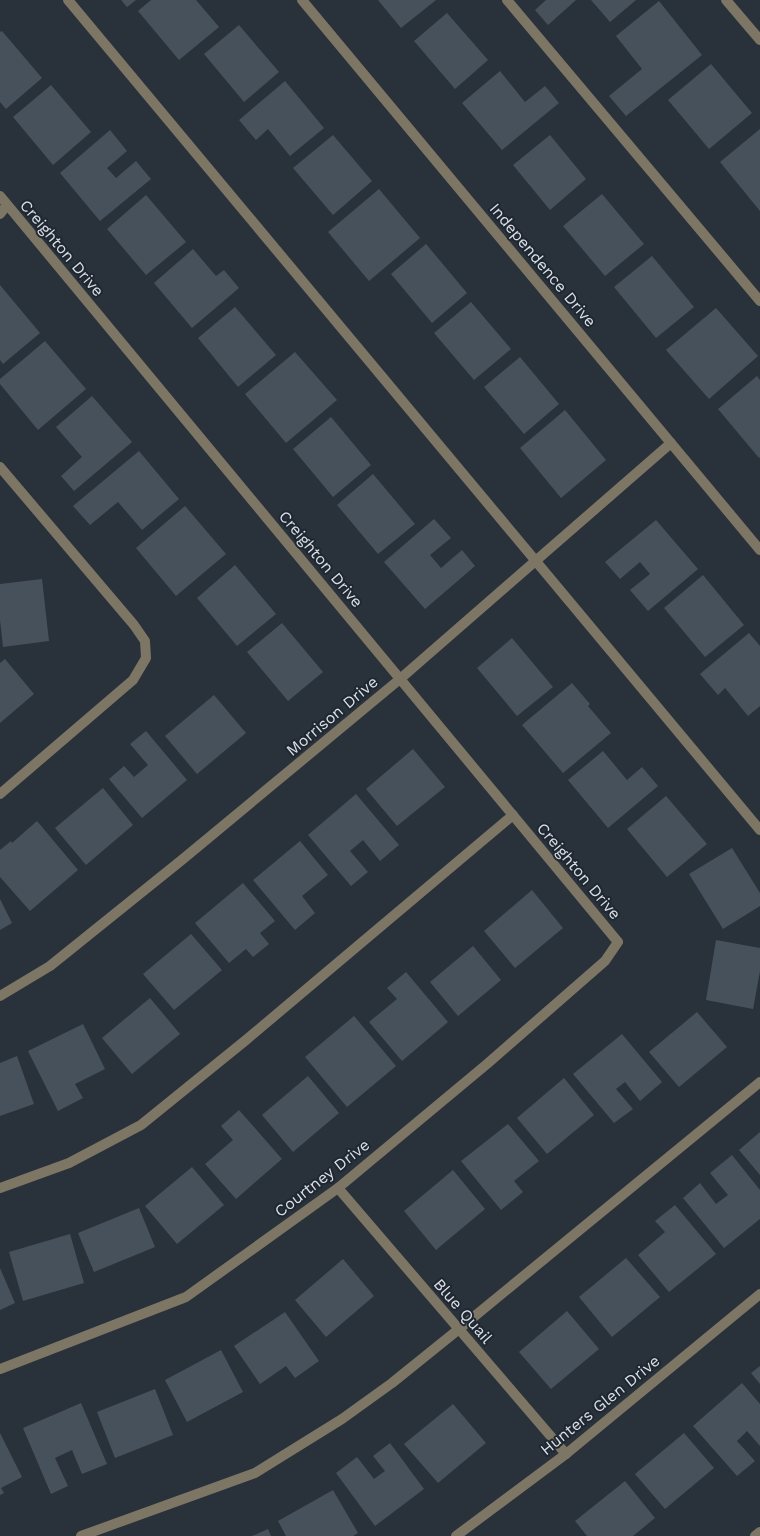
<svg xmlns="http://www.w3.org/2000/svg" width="760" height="1536" viewBox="0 0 760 1536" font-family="'Work Sans',sans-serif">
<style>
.building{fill:#47515c}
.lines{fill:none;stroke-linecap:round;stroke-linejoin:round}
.service{stroke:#7d7665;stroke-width:10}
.minor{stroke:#7d7665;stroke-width:10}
.labels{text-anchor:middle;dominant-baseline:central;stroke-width:4;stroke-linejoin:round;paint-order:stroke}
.street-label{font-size:16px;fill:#dbe0e7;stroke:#1f2731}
</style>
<rect width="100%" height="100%" fill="#29313b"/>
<g class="building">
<polygon points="121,0 136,0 127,7"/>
<polygon points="151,0 196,0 219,27 179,60 138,11"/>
<polygon points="378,0 436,0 401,28"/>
<polygon points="546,0 576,0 548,25 535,10"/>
<polygon points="591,0 636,0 610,22"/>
<polygon points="659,1 702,55 626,116 609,96 642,69 616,36"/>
<polygon points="447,13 488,60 455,89 414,41"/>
<polygon points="239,25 279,72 244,102 204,54"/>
<polygon points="2,31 42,78 6,109 0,102 0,32"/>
<polygon points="711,64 752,113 709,149 668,100"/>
<polygon points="500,71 525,102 545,86 559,103 502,150 462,103"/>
<polygon points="285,81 324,128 290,156 268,129 256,140 239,120"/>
<polygon points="51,85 91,132 53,165 13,117"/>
<polygon points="760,129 760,211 720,162"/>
<polygon points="110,130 127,151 107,168 116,178 136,161 151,179 100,221 60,173"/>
<polygon points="333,135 372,181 333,215 293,168"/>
<polygon points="550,135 586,179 550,210 513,165"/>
<polygon points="379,189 420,238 369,281 328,232"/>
<polygon points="602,194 644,244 605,276 563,226"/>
<polygon points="146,195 186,242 146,275 107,229"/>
<polygon points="426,244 467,293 432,323 391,274"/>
<polygon points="193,249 216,276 224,270 239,288 192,328 154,283"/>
<polygon points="652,256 694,307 656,338 614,287"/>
<polygon points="0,285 40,333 3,364 0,360"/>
<polygon points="471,302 511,349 474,380 434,333"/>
<polygon points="235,307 276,355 238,387 198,338"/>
<polygon points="716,308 758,356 709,399 666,350"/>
<polygon points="45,341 86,389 38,430 0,384 0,379"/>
<polygon points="295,352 337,400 286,443 245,394"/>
<polygon points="520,357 559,404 524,434 484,387"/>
<polygon points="757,376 760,380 760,457 759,458 718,409"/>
<polygon points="92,396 132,442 74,491 61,476 82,457 56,427"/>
<polygon points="565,410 606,460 561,498 520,448"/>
<polygon points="331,417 371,465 333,497 293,449"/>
<polygon points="139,451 179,499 142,530 118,502 90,525 73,506"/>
<polygon points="373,474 415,524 378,554 337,505"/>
<polygon points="185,506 226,554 176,596 136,548"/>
<polygon points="434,519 451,538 430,555 441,568 462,550 475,566 425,609 384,562"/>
<polygon points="656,520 698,569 648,611 630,590 650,574 640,562 620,579 605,562"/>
<polygon points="235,565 276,614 237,646 197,598"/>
<polygon points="703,575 744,625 705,657 664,608"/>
<polygon points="42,579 49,641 3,647 0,620 0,584"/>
<polygon points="282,623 323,672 288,701 247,652"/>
<polygon points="749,633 760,646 760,706 748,716 725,688 718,695 700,674"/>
<polygon points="512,638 553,687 517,716 477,668"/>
<polygon points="5,659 34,694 0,723 0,663"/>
<polygon points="572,683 590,704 588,706 611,733 563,773 522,725"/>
<polygon points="214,695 246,733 197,774 165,736"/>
<polygon points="146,731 187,780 142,818 109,779 124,766 134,777 148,765 130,744"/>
<polygon points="413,749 445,787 397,826 366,789"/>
<polygon points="603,751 627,780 642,767 658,786 608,828 568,780"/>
<polygon points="103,788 133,825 86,865 55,828"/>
<polygon points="356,794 399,845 380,861 363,840 350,851 368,872 351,886 308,835"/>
<polygon points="666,796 707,844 667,877 627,829"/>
<polygon points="37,821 78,870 30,911 0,877 0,850 11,841 12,843"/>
<polygon points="300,841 328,875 302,896 315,913 295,930 253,880"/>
<polygon points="732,848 760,893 760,906 723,929 689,874"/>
<polygon points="243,883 275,921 260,933 269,944 253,957 246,949 229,963 195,923"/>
<polygon points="532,890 563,928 515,968 484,931"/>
<polygon points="0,899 12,923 0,930"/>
<polygon points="191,934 222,970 174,1010 143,974"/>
<polygon points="716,940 760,948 760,971 753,1009 706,1000"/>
<polygon points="473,946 501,980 458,1016 430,982"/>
<polygon points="406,972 448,1022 402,1061 369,1022 397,999 387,988"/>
<polygon points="150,998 180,1034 132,1074 102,1038"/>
<polygon points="697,1012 727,1047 679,1087 649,1052"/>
<polygon points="354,1016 396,1066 347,1107 305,1057"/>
<polygon points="83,1024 105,1069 75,1084 83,1098 58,1111 28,1051"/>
<polygon points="622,1034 662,1082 640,1101 625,1082 616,1089 633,1109 614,1123 573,1074"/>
<polygon points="17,1056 34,1104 0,1116 0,1063"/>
<polygon points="308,1076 339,1113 293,1152 262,1115"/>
<polygon points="564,1078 594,1115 547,1154 517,1118"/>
<polygon points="239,1110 282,1159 236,1199 205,1164 233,1140 221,1126"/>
<polygon points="508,1124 539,1161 514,1181 523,1192 501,1210 461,1161"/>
<polygon points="760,1132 760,1175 739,1150"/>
<polygon points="732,1155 760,1190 760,1219 724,1248 683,1198 700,1183 716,1204 728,1195 710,1173"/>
<polygon points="192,1167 224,1205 177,1244 145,1206"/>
<polygon points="453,1170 485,1209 436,1250 404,1211"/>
<polygon points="675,1205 716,1254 669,1292 638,1255 665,1232 655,1221"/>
<polygon points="139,1208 155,1247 94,1272 78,1233"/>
<polygon points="70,1234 84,1283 23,1301 9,1252"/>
<polygon points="626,1258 660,1297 612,1337 579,1297"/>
<polygon points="343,1259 374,1296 326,1337 295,1300"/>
<polygon points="0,1268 15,1303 0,1310"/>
<polygon points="567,1311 599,1349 551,1389 519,1352"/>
<polygon points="285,1312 319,1361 295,1378 286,1366 260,1384 234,1346"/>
<polygon points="221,1350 243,1392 187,1422 165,1380"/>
<polygon points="760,1366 760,1384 751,1373"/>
<polygon points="742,1383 760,1404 760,1446 747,1431 737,1441 755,1461 737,1476 693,1426"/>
<polygon points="155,1389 173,1435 115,1458 97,1412"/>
<polygon points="81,1403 107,1464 82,1474 72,1450 55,1458 68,1486 51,1494 23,1428"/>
<polygon points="453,1404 486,1443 438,1483 404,1444"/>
<polygon points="0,1433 22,1477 1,1488 4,1493 0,1495"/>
<polygon points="684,1433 714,1468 665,1509 635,1474"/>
<polygon points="390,1443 424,1489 375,1526 336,1473 357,1457 374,1479 385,1471 373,1456"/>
<polygon points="625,1481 655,1518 633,1536 587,1536 575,1521"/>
<polygon points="333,1490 358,1533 353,1536 286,1536 278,1521"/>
<polygon points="268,1529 271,1536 252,1536"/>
</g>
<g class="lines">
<g class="service">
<polyline points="68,0 760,830"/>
<polyline points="507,0 760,301"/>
<polyline points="0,214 7,205"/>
<polyline points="0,467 134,625 145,641 146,658 133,680 0,794"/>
<polyline points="0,1188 69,1163 141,1125 246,1040 513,815"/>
<polyline points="81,1536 255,1473 342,1419 392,1383 459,1329 760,1082"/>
<polyline points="755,1536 760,1532"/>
</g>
<g class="minor">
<polyline points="302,0 760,550"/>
<polyline points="726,0 760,40"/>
<polyline points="0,196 618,942 605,961 487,1064 338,1188 186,1297 0,1369"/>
<polyline points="0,996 50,966 183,859 400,679 671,443"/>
<polyline points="338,1188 566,1454"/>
<polyline points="456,1536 566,1454 760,1294"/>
</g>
</g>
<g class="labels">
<g class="street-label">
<text transform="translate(62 248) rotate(50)">Creighton Drive</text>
<text transform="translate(543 265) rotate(50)">Independence Drive</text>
<text transform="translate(321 559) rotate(50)">Creighton Drive</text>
<text transform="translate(332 716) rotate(-40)">Morrison Drive</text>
<text transform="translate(579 871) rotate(50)">Creighton Drive</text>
<text transform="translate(322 1178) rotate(-38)">Courtney Drive</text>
<text transform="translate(463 1311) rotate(49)">Blue Quail</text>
<text transform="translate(600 1405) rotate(-39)">Hunters Glen Drive</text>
</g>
</g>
</svg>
